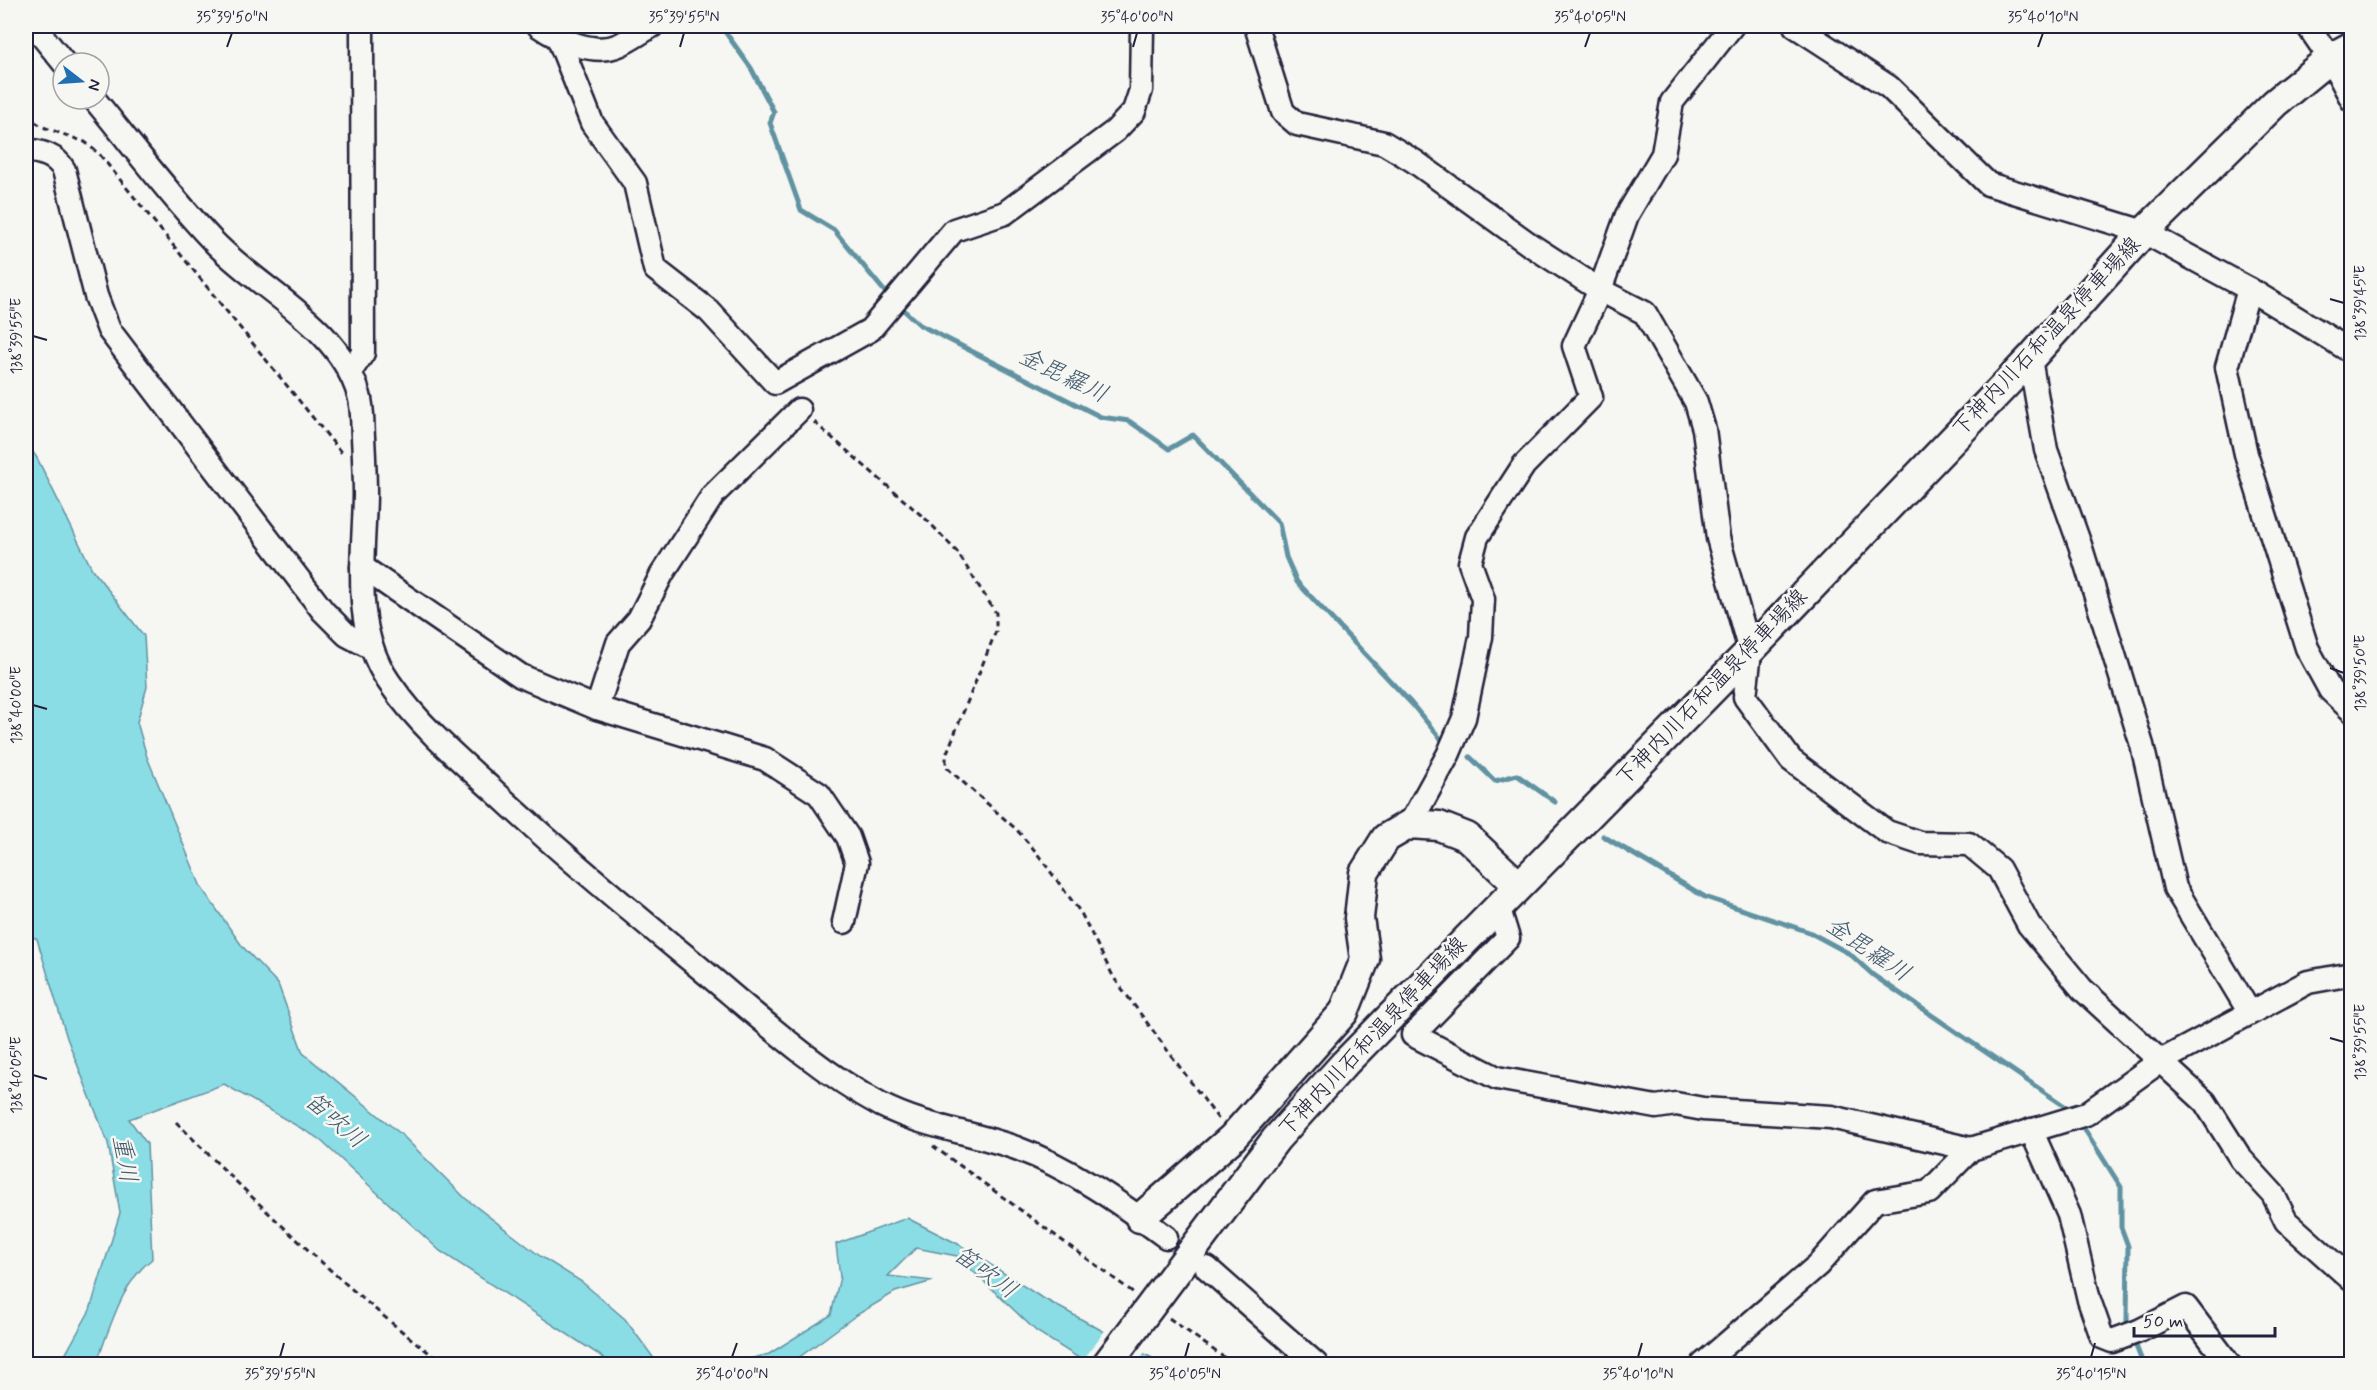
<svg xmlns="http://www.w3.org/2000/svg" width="2377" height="1390" viewBox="0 0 2377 1390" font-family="Mynerve,'Klee One',sans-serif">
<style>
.water{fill:#8bdde5;stroke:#6192a1;stroke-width:1.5}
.pier{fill:#f6f6f2}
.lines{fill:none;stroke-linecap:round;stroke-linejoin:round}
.stream{stroke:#6192a1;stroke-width:5}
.minor-casing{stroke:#22223b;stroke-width:27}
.major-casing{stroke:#22223b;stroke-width:33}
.path{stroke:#22223b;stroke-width:3;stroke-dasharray:6 4.5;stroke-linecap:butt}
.minor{stroke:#f6f6f2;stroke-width:22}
.major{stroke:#f6f6f2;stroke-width:28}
.ticks{fill:none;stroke:#22223b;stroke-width:2}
.labels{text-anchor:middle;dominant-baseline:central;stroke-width:5;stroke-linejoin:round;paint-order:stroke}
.street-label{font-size:22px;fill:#22223b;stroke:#f6f6f2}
.water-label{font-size:24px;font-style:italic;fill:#425a6e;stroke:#f6f6f2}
.neatline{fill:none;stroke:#22223b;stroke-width:2}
.ticks-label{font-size:15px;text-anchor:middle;fill:#22223b}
</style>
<rect width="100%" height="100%" fill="#f6f6f2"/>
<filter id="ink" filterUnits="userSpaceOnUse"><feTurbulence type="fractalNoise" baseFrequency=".0167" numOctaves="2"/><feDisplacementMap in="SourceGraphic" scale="12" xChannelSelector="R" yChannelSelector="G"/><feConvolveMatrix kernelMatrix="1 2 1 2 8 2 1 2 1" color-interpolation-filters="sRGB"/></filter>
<g filter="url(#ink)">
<g class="water">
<path d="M26,442L37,458L92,569L144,636L147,687L137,722L147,757L201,887L242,946L278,984L303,1053L402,1135L465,1198L540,1256L582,1282L625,1319L658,1364H613L440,1251L318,1138L224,1084L129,1119L147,1144L152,1259C121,1283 110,1329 96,1364H60L90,1310L120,1213L108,1143L67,1038L37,939L26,933Z"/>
<polygon points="907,1218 960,1245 1039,1296 1163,1364 1088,1364 1036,1331 957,1256 916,1248 888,1276 933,1281 895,1292 855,1316 790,1364 729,1364 769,1354 831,1315 840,1277 836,1244"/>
</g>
<polygon class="pier" points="1106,1329 1146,1351 1136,1364 1080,1364"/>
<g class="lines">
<g class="stream">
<polyline points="721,26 751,68 774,112 770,123 801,210 834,230 890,298"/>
<polyline points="897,304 920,325 1101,417 1129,421 1169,449 1193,435 1279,523 1286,557 1297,582 1411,703 1440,738 1446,742"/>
<polyline points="1470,757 1495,781 1517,775 1555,802"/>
<polyline points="1603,836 1705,897 1809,932 1850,954 1873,975 2066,1107"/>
<polyline points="2080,1122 2121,1187 2121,1227 2128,1246 2127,1322 2130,1329"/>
<polyline points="2133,1338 2143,1364"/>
</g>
<defs>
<g id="minor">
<polyline points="34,26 64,63"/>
<path d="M539,26C559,40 594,56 619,45C630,40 641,32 652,26"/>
<polyline points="559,26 559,40 592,123 635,183 655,269 709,311 775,383 870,330 954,230 1005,213 1115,131 1134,111 1141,90 1142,26"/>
<polyline points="1256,26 1283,112 1297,124 1384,143 1414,161 1529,244 1600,290 1645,313 1696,402 1704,429 1718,538 1750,651 1745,697 1791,760 1887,832 1920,843 1969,844 1999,869 2029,925 2082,989 2205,1102 2241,1159 2273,1194 2286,1221 2352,1280"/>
<polyline points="1795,26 1889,87 1988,184 2144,232 2249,289 2227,367 2246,454 2307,648 2330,690 2352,711"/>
<polyline points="2308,26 2330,58 2352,100"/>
<path d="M94,99C133,146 170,196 212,240C260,291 338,324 359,395C363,408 362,423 363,437C364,456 365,476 365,495C364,558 351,627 389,682C417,723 456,757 493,790C556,849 622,904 689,959C750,1009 811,1067 881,1105C924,1127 971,1132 1016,1148C1071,1168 1120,1203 1166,1237"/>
<path d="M26,150C41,152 56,155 64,170L96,296L109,330L323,611L347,635L372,648"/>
<polyline points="2249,289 2352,352"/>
<polyline points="2030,359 2046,450 2080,545 2142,745 2175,888 2250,1013"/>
<polyline points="350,372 363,353 362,26"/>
<polyline points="362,567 521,676 597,708 765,759 819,794 848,837 857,863 844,922"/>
<polyline points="597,708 618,643 639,619 662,574 713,495 799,410"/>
<polyline points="1410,824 1448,755 1464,718 1481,637 1483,599 1470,563 1477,537 1524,465 1591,397 1574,346 1600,290 1627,215 1663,154 1672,102 1732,26"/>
<polyline points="1498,906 1508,938 1413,1035 1497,1078 1656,1107 1676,1104 1703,1109 1831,1117 1971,1149"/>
<polyline points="2031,1130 2069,1215 2089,1300 2102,1337 2112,1341 2139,1331 2186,1307 2229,1364"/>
<polyline points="1207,1268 1316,1364"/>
<polyline points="1703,1364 1818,1265 1875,1201 1929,1192 1971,1149 2086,1114 2159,1062 2308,982 2352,974"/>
</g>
<g id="major">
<polyline points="1140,1218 1232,1138 1344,1012 1365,959 1359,918 1364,873 1386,838 1410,824 1439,826 1467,837 1518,885"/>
<polyline points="1107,1364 1276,1139 1345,1063 1750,651 2030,359 2144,232 2275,103 2330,58 2352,46"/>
</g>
</defs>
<use href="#minor" class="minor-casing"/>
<use href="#major" class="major-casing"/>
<g class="path">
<polyline points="26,116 43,127 85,142 100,155 344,456"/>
<polyline points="814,422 929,522 957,552 996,613 996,631 946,755 946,767 1017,830 1036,852 1081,913 1114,978 1219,1120"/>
<path d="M176,1122C261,1207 348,1292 444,1364"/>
<polyline points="933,1146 1134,1293"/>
<polyline points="1169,1318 1233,1364"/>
</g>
<use href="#minor" class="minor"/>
<use href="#major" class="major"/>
</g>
</g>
<path class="ticks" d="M227,47L232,33M680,47L684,33M1133,47L1137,33M1585,47L1590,33M2038,47L2043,33M2330,299L2344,303M33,336L47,340M2330,668L2344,673M33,705L47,709M2330,1038L2344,1042M33,1075L47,1079M280,1357L284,1343M732,1357L737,1343M1185,1357L1189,1343M1638,1357L1642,1343M2091,1357L2095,1343"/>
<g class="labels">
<g class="street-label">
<text transform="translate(2047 337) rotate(-47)">下神内川石和温泉停車場線</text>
<text transform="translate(1712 688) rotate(-46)">下神内川石和温泉停車場線</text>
<text transform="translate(1373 1037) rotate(-47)">下神内川石和温泉停車場線</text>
</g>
<g class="water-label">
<text transform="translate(1063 376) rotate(26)">金毘羅川</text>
<text transform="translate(1868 950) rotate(34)">金毘羅川</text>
<text transform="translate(335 1121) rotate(41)">笛吹川</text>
<text transform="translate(124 1159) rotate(80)">重川</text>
<text transform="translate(985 1273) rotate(36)">笛吹川</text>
</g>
</g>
<rect width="2377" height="1390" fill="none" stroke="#f6f6f2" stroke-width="66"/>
<g transform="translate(81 81) rotate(107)"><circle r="28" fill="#f6f6f2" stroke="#a1a1a9" stroke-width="1.5"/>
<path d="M0-4.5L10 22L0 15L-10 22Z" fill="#1f6fb2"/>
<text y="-9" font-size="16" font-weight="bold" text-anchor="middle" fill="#22223b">N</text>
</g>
<path d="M2134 1327v9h141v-9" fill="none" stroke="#22223b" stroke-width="3"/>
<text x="2143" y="1327" font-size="18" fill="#22223b" stroke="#f6f6f2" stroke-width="4.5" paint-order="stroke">50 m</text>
<rect x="33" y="33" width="2311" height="1324" class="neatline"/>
<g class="ticks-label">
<text x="232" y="22">35°39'50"N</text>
<text x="684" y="22">35°39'55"N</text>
<text x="1137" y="22">35°40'00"N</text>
<text x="1590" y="22">35°40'05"N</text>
<text x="2043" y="22">35°40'10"N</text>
<text transform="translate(2360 303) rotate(-90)" y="5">138°39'45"E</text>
<text transform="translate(16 336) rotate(-90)" y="5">138°39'55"E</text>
<text transform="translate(2360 673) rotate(-90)" y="5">138°39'50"E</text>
<text transform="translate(16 705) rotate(-90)" y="5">138°40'00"E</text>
<text transform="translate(2360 1042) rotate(-90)" y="5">138°39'55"E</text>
<text transform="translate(16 1075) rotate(-90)" y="5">138°40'05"E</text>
<text x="280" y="1379">35°39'55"N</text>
<text x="732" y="1379">35°40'00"N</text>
<text x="1185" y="1379">35°40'05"N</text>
<text x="1638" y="1379">35°40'10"N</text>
<text x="2091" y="1379">35°40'15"N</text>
</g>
</svg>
